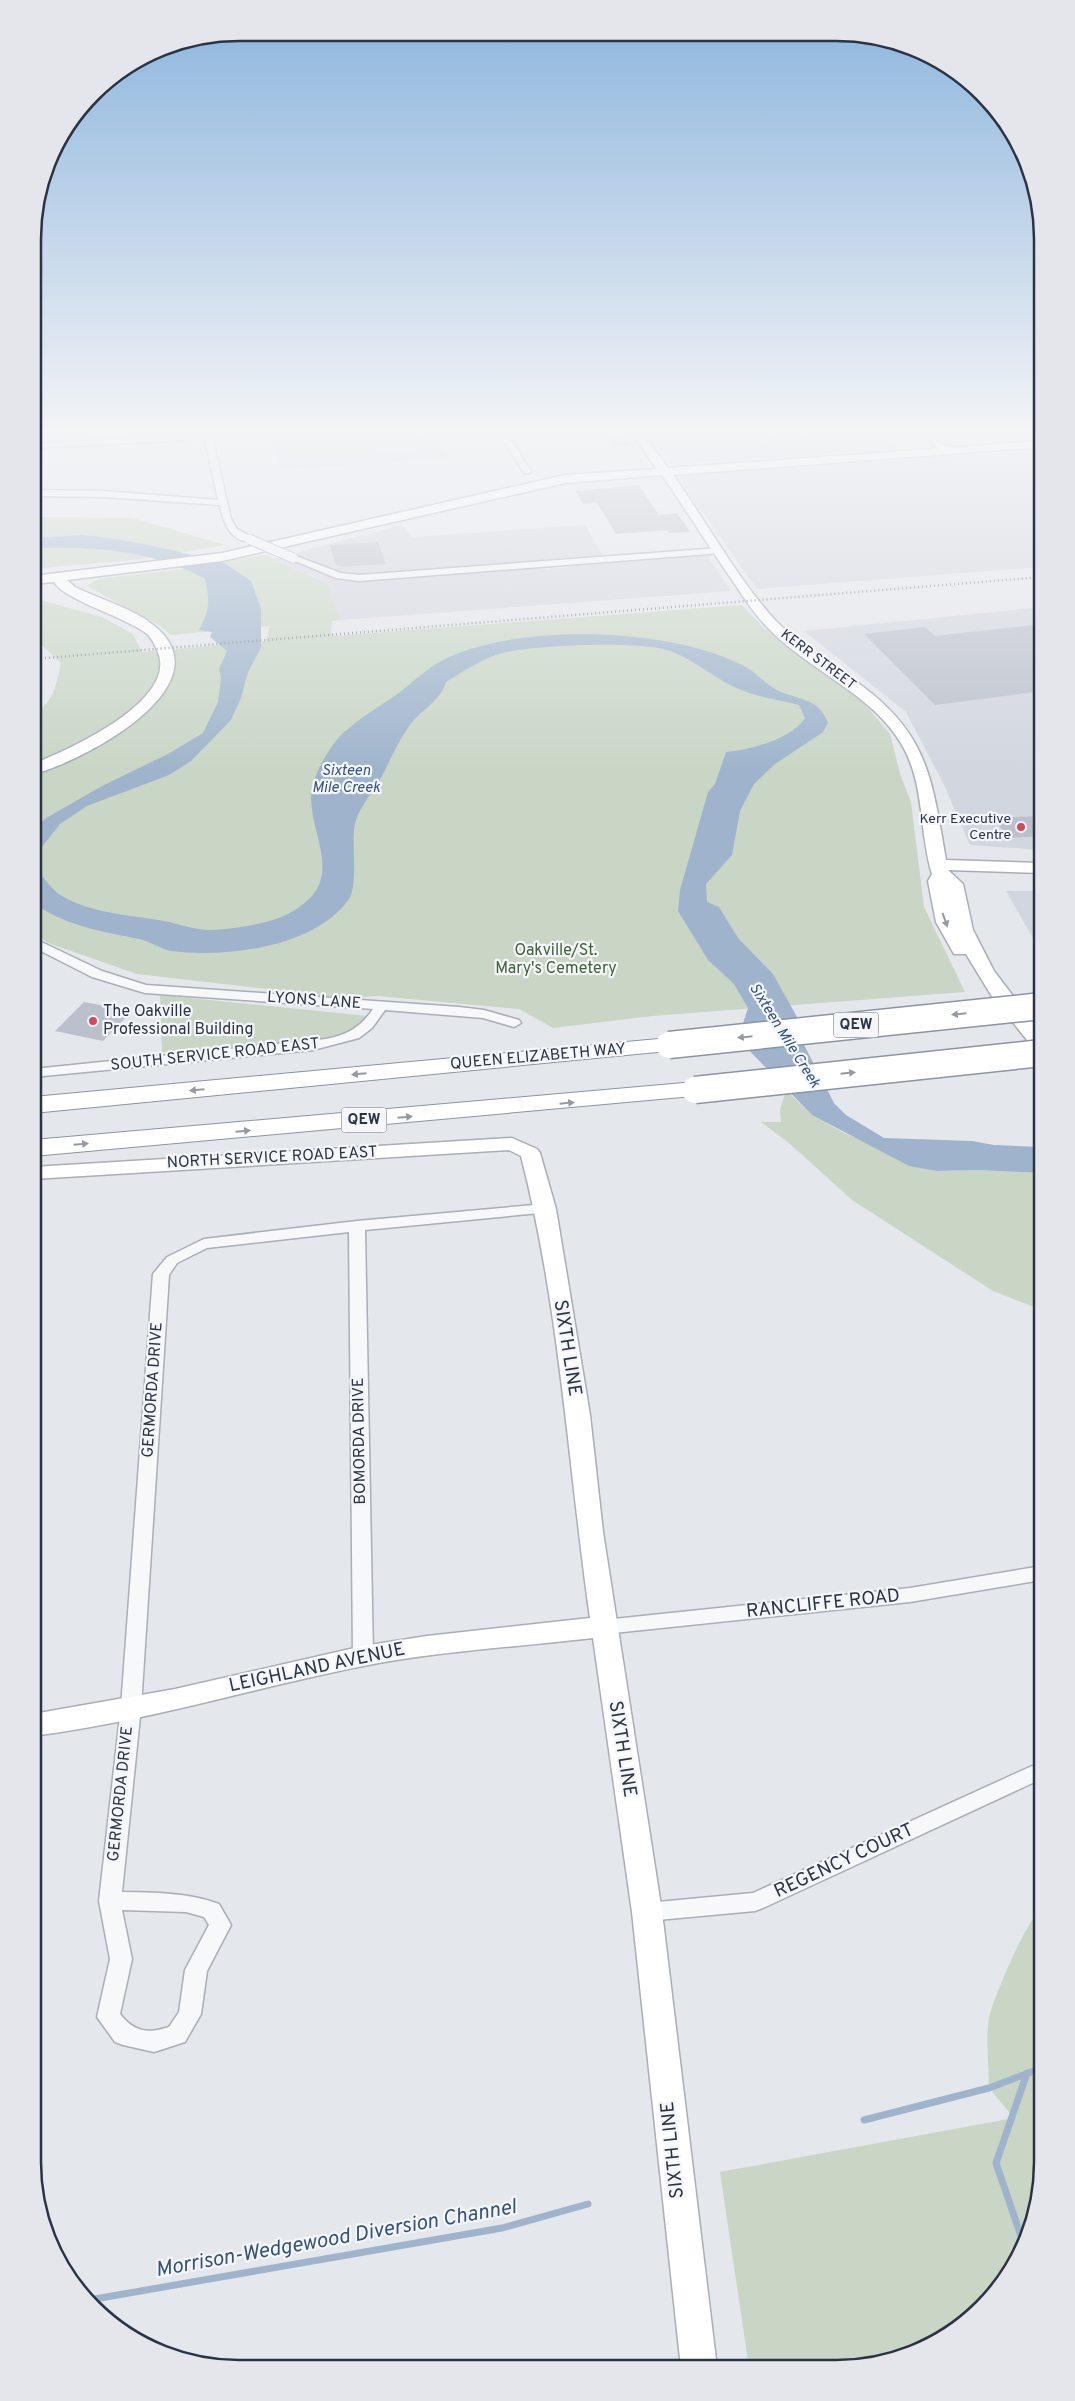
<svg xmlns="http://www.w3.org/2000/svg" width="1075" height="2401" viewBox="0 0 1075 2401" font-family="Overpass,sans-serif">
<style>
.built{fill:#d2d6de}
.green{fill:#c9d6c5}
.water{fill:#9fb4cc}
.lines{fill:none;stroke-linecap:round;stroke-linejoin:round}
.stream{stroke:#9fb4cc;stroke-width:7}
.building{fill:#bbc0ca}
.street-casing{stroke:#a9aeb7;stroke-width:3}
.secondary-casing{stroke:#a9aeb7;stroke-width:3}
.highway-casing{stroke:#8b94a3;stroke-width:2}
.street{fill:#f7f8fa;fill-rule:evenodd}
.secondary{fill:#fff;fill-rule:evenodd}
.highway{fill:#fff;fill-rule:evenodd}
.rail{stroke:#7d8696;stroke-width:2.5;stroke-dasharray:1 3;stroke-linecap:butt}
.street-bridge-casing{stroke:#a9aeb7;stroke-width:11;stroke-linecap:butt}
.highway-bridge-casing{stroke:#8b94a3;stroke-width:29;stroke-linecap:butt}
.street-bridge{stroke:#f7f8fa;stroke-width:9}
.highway-bridge{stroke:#fff;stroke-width:26}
.oneway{fill:#959aa2}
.poi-dot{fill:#d1495b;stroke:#f4f6f9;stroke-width:2}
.labels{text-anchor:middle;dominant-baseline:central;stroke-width:4.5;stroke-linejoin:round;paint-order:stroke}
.far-street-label{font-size:14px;fill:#2b3445;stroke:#f4f6f9}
.far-poi-label{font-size:14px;fill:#2b3445;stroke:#f4f6f9;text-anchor:end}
.far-water-label{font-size:15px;font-style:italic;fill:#34527a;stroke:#f4f6f9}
.shield{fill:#f4f6f9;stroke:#676e7b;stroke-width:1}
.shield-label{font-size:15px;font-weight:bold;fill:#2b3445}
.park-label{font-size:16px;fill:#3f6138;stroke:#f4f6f9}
.street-label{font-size:16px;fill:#2b3445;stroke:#f4f6f9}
.poi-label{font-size:16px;fill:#2b3445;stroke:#f4f6f9;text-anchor:start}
.near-street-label{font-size:19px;fill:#2b3445;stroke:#f4f6f9}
.near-water-label{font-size:21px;font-style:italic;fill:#34527a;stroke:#f4f6f9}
.rim{fill:none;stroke:#2b3445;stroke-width:2.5}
</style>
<rect width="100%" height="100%" fill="#e4e7ec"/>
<g class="built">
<polygon points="271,435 437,435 449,459 280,469"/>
<polygon points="649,435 765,435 783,439 814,435 884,435 897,450 670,464"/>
<polygon points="976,435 1042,435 1042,440 982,444"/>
<polygon points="1042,450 1042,567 757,589 676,475"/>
<polygon points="401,525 412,537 585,525 603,556 547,559 545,569 707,555 731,591 341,620 315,577 273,559"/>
<polygon points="1042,607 1042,850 970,845 944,785 906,712 804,631"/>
<polygon points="1006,891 1042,891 1042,947 1038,947"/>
</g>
<g class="green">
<polygon points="414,435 425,454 376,457 365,438"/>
<polygon points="33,517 133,518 225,545 142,559 33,569"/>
<path d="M265,555L328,584L333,606L341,620L332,621L331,636L742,605L764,628L855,693L890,734L900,774L911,802L924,907L965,992L652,1016L553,1028L519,1009L377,996L345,998L137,974L48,943L33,931V716C55,699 55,689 61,663L33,637V598L102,617L133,634L142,652L266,641L270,626L171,635L159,625L87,586L98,579L183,569Z"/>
<polygon points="160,995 368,1016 359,1029 334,1039 162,1052"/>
<polygon points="786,1090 812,1115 844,1133 937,1171 977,1170 1042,1173 1042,1310 993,1291 852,1200 789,1143 761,1122 781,1122 780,1110"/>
<path d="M1042,1909V2175L1027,2240L991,2298L950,2334L889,2361L835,2368H749L720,2172L1014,2118L989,2088C989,2069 985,2031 990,2014C995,1995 1028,1916 1042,1909Z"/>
</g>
<path class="water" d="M82,535C130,539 177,551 224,563L251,581L261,608V648L248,672L241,698L231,720L191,761L169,775L87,806L60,824L38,852L37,870C44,878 53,891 62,896C93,914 131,915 165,921C179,924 196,930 210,930C235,929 278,923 298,908C344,878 311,838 311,797C311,778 329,747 342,734C359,718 381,706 400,692C412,683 423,672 436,664C508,622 664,627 738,663C753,669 763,682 775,689C797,701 818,696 828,723L823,732L775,764L754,784L740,811L732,855L706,884L707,902L719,907L738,938L773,974L797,1017L801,1039L834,1103L846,1115L884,1138L972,1141L994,1145L1042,1147V1173L977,1170L937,1171L909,1166L812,1115L738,1039L748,1008L734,984L708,960L678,911L680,890L708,792L715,784L726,752C750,750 792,739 805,718L799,705C781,700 761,698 744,691C716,681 695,659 667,650C635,641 541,645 507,652C486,656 464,671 446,682C440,703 419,710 408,728C397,743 390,761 381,778C374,790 360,807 356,820C350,837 359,884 349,899C315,948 224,958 171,951C160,949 150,941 139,939C104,932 61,925 33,902V830L46,818L104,785L168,754L203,733L218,702L221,678L219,669L227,651L210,637L212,632L199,630C210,609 210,602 205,579C152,549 93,547 33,548V538Z"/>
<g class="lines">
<g class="stream">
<polyline points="864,2120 989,2088 1042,2068"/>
<polyline points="1024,2245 996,2163 1027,2073"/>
<polyline points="89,2300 502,2228 588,2204"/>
</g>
</g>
<g class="building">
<polygon points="606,435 623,435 632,445 616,447"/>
<polygon points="639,485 659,515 677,513 690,532 669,533 667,530 616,534 597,503 583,504 575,491"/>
<polygon points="378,542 386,564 342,567 335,564 330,545"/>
<polygon points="1042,624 1042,691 935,705 864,634 925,627 935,636"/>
<polygon points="1042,816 1042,836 1007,838 995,818"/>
<polygon points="84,1002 105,1006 131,1012 103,1041 55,1031"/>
</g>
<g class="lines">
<defs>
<g id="street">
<path d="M190,435H212L231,519L237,529L252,537V541C231,544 223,522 220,505L104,497L33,496V490L104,491L218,500L205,439L33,448V444Z"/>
<polygon points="500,435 508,435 531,471 530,473 524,473"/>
<polygon points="924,435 932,435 941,443 961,451 957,453 935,447"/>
<polygon points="719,548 724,551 722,553 359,581 336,578 288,558 293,555 341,573 359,575"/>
<path d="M33,938L102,971L146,985L459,1007L484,1010L519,1020L521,1023L514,1027L483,1018L385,1010L372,1028L359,1038L313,1050L33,1077V1069L326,1039C347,1035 361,1027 373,1009L145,993L92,977L33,947Z"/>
<path d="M545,1204L550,1206L553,1209L550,1212L365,1230L373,1656L370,1661L363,1663L356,1661L353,1656L349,1232L207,1248L177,1263L169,1275L141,1707L122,1892C155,1893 187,1892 219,1904L231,1925L207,1971L201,2014L185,2042L154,2052L123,2045L115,2042L97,2017L110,1959L99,1901L121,1707L153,1274L167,1257L204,1239L357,1221ZM122,1910L186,1912L204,1917L209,1925L185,1970L179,2012L169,2027C148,2034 134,2032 120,2014L132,1959Z"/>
<polygon points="1042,1566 1042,1580 910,1602 604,1634 597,1632 595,1627 597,1622 604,1620 910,1588"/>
<polygon points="1032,1766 1039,1768 1042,1774 1039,1780 763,1908 755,1911 647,1921 639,1919 636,1912 639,1905 647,1903 753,1893"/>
</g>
<g id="secondary">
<path d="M633,435H644L668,468L1042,441V447L673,475C707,522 737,579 776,621C800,646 830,664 858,683C929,734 932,780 946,860L1042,863V873L948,870L963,884L973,930L994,971L1042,1034V1052L1035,1050L991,995L966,954H954L936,922L928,881L932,874C919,832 925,784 902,745C872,693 809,671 768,628C754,614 743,596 732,580C708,545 686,510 662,475L565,483L222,561L67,580L75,587C103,601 141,610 162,633C217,692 77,764 33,774V764C68,750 181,700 157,650C154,643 152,639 147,634C126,617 64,600 54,582L33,584V576L222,553L565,475L657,469Z"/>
<path d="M512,1138L537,1149L540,1153L556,1209L590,1415L603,1532L662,1912L717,2368H681L632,1912L593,1638C516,1647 438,1651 363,1666C252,1688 145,1722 33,1736V1714L175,1689L363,1646L427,1636L590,1618C568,1465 560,1307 521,1156L509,1150L33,1179V1167Z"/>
</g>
<g id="highway">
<polygon points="669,1038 678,1040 681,1045 678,1050 33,1113 33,1097"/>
<polygon points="695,1082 704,1085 708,1090 704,1095 33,1156 33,1140"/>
</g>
</defs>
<use href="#street" class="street-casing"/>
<use href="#secondary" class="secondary-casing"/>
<use href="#highway" class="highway-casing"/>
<use href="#street" class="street"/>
<use href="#secondary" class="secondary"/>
<use href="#highway" class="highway"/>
<polyline class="rail" points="33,659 1042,577"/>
<defs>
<polyline id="street-bridge" points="249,539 293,558"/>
<g id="highway-bridge">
<polyline points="669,1045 1042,1006"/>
<polyline points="695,1090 1042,1053"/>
</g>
</defs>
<use href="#street-bridge" class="street-bridge-casing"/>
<use href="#highway-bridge" class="highway-bridge-casing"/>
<use href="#street-bridge" class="street-bridge"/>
<use href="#highway-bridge" class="highway-bridge"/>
</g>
<defs><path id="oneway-solid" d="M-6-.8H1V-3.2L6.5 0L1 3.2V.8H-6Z" transform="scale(1.25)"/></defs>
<g class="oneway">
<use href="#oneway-solid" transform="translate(945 920) rotate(70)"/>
<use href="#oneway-solid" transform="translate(959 1014) rotate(174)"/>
<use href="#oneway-solid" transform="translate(745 1037) rotate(174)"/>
<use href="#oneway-solid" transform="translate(848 1073) rotate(-6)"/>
<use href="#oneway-solid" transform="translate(359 1074) rotate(175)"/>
<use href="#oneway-solid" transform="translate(197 1090) rotate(175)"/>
<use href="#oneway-solid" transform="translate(567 1103) rotate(-6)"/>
<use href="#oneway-solid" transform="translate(405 1117) rotate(-5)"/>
<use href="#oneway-solid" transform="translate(243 1131) rotate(-5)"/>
<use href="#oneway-solid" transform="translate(81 1144) rotate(-5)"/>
</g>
<linearGradient id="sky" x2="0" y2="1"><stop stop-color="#8bb4dd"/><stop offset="0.56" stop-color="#f3f4f6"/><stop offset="1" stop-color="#f3f4f6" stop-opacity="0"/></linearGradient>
<rect width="1075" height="771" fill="url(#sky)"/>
<g class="poi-dot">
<circle cx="1021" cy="827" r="5"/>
<circle cx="93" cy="1021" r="5"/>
</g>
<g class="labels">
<g class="far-street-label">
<text transform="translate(818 660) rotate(37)">KERR STREET</text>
</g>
<g class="far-poi-label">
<text x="1011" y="819">Kerr Executive<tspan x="1011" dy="16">Centre</tspan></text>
</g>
<g class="far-water-label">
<text x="346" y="771">Sixteen<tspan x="346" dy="17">Mile Creek</tspan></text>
<text transform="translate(784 1036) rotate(58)">Sixteen Mile Creek</text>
</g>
<g class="shield">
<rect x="833.5" y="1012.5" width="45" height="25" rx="4"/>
<rect x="341.5" y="1107.5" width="45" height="25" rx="4"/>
</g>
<g class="shield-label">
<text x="856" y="1025">QEW</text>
<text x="364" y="1120">QEW</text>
</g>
<g class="park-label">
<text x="556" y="951">Oakville/St.<tspan x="556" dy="18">Mary's Cemetery</tspan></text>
</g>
<g class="street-label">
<text transform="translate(314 1001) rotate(4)">LYONS LANE</text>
<text transform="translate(215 1055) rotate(-6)">SOUTH SERVICE ROAD EAST</text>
<text transform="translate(538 1057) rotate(-5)">QUEEN ELIZABETH WAY</text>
<text transform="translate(272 1158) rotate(-3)">NORTH SERVICE ROAD EAST</text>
<text transform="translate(153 1390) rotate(-86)">GERMORDA DRIVE</text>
<text transform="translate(360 1441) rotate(-91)">BOMORDA DRIVE</text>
<text transform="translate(121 1794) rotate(-84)">GERMORDA DRIVE</text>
</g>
<g class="poi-label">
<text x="103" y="1012">The Oakville<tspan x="103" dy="18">Professional Building</tspan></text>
</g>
<g class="near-street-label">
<text transform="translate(567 1348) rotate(81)">SIXTH LINE</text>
<text transform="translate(823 1604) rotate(-6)">RANCLIFFE ROAD</text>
<text transform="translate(317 1668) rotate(-12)">LEIGHLAND AVENUE</text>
<text transform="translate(622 1749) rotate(81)">SIXTH LINE</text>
<text transform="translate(844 1861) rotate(-25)">REGENCY COURT</text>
<text transform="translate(673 2150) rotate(-96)">SIXTH LINE</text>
</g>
<g class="near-water-label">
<text transform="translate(336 2239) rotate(-10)">Morrison-Wedgewood Diversion Channel</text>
</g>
</g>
<path d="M0 0H1075V2401H0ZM239 41H836A198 198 0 0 1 1034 239V2162A198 198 0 0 1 836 2360H239A198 198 0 0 1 41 2162V239A198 198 0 0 1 239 41Z" fill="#e4e6eb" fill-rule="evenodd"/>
<path class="rim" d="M239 41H836A198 198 0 0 1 1034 239V2162A198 198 0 0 1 836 2360H239A198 198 0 0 1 41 2162V239A198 198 0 0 1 239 41Z"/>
</svg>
